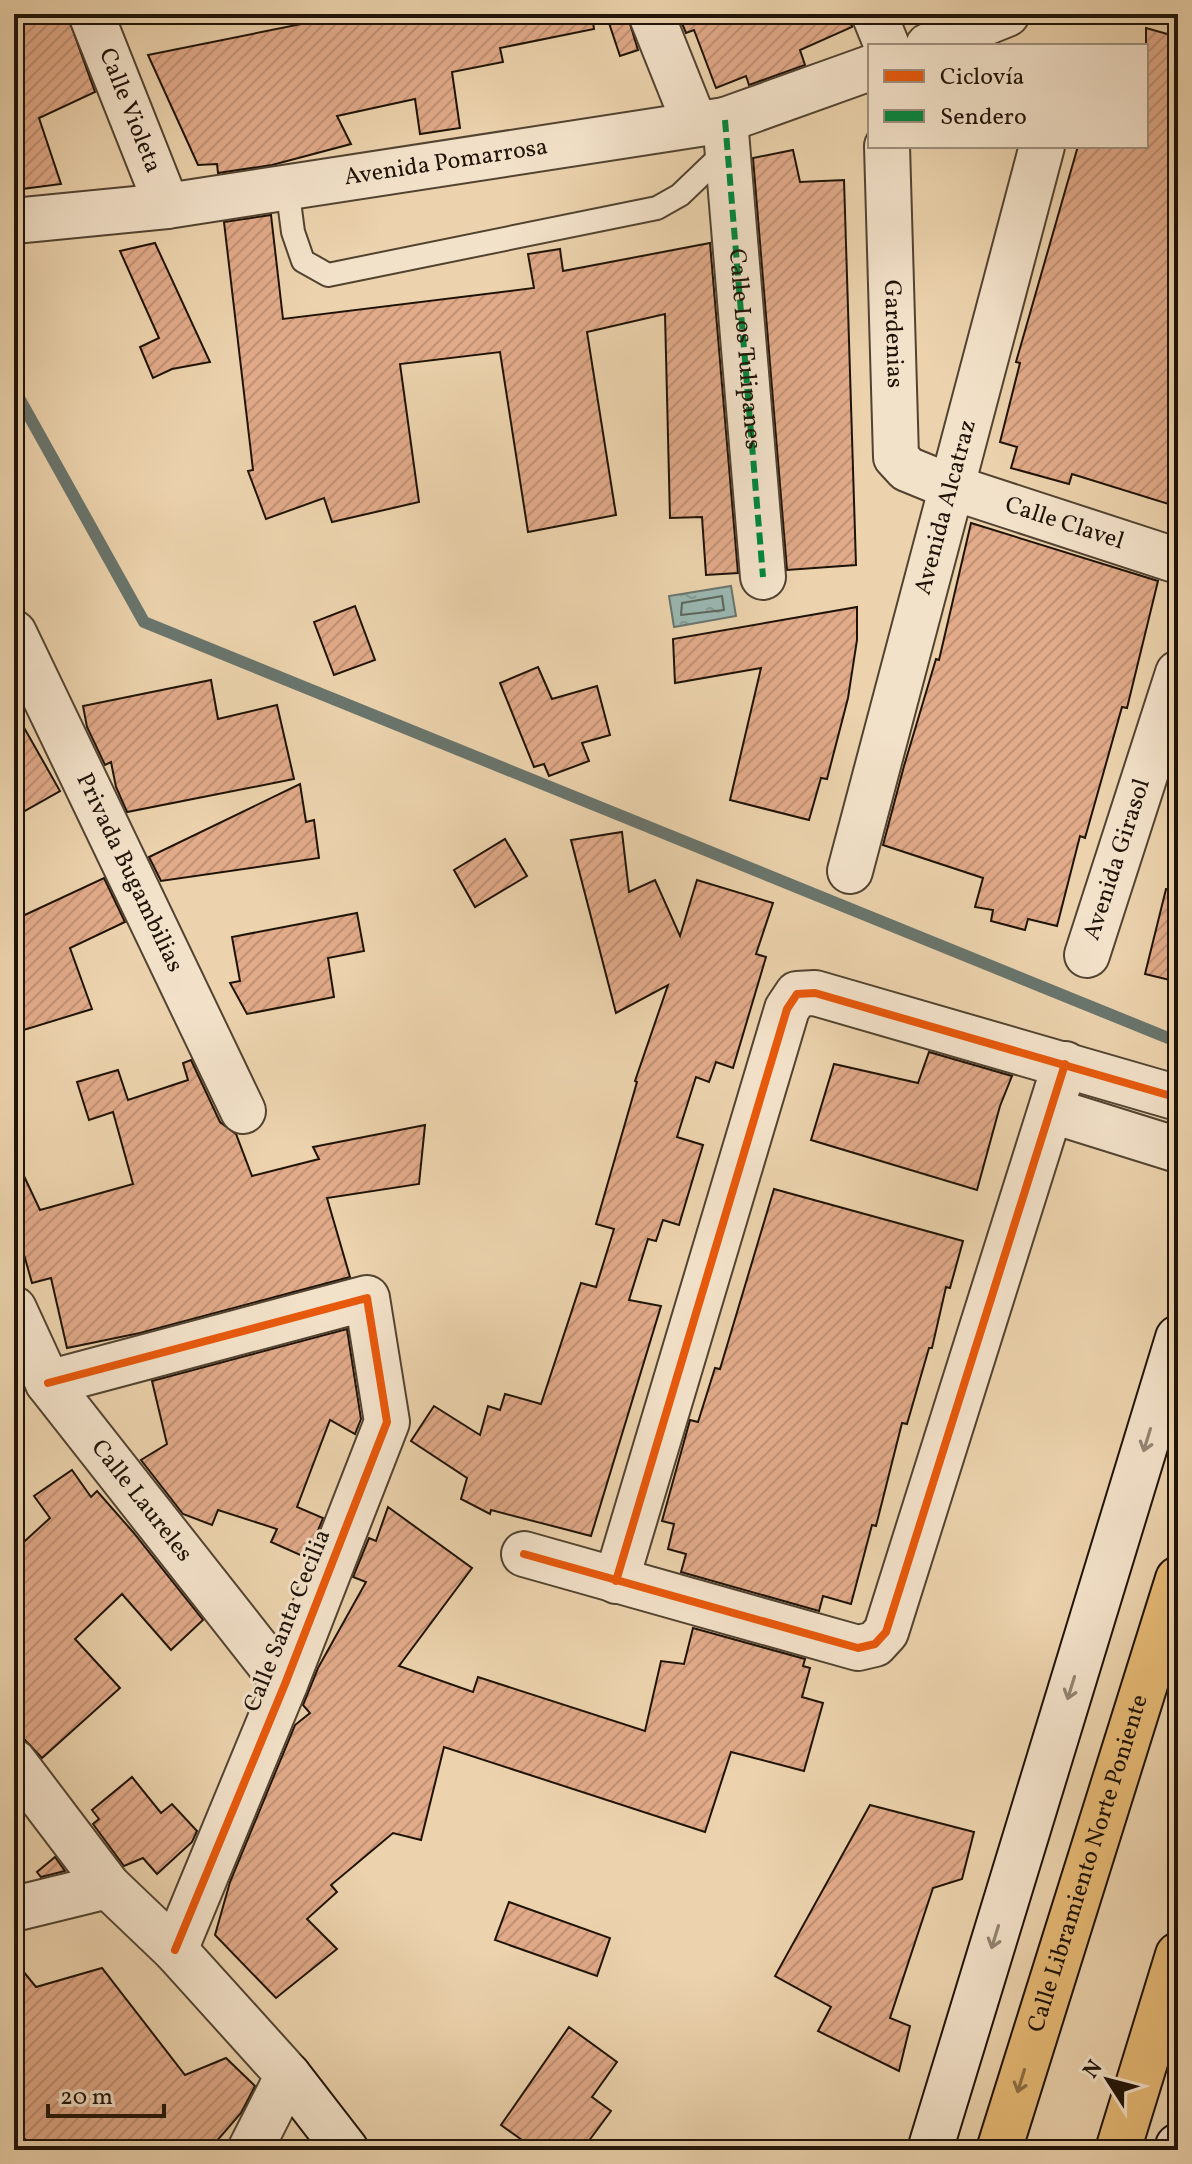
<svg xmlns="http://www.w3.org/2000/svg" width="1192" height="2164" viewBox="0 0 1192 2164" font-family="Vollkorn,serif">
<style>
.water{fill:url(#water-ripples);stroke:#69756d;stroke-width:2}
.lines{fill:none;stroke-linecap:round;stroke-linejoin:round}
.shore{stroke:#5c655c;stroke-width:2}
.stream{stroke:#69756d;stroke-width:12}
.building{fill:url(#building-hatch);stroke:#1f1308;stroke-width:2}
.lane-casing{stroke:#524331;stroke-width:26}
.street-casing{stroke:#524331;stroke-width:48}
.secondary-casing{stroke:#1f1308;stroke-width:48}
.highway-casing{stroke:#1f1308;stroke-width:48}
.lane{stroke:#f3e2ca;stroke-width:22}
.street{stroke:#f3e2ca;stroke-width:44}
.secondary{stroke:#f3e2ca;stroke-width:44}
.highway{stroke:#e6ba76;stroke-width:44}
.quiet{stroke:#00873e;stroke-width:6;stroke-dasharray:12 6;stroke-linecap:butt}
.cycleway-casing{stroke:#f3e2ca;stroke-width:13}
.cycleway{stroke:#e8590c;stroke-width:8}
.oneway{stroke:#948573}
.oneway2{stroke:#8c6f44}
.labels{text-anchor:middle;dominant-baseline:central;stroke-width:6;stroke-linejoin:round;paint-order:stroke}
.street-label{font-size:24px;fill:#1f1308;stroke:#f3e2ca}
</style>
<defs>
<pattern id="water-ripples" width="26" height="14" patternUnits="userSpaceOnUse" patternTransform="scale(2)"><rect width="26" height="14" fill="#9ab7b1"/><path d="M2 4q2-2 4 0t4 0M15 11q2-2 4 0t4 0" fill="none" stroke="#849c97"/></pattern>
<pattern id="building-hatch" width="6" height="6" patternUnits="userSpaceOnUse" patternTransform="scale(2)"><rect width="6" height="6" fill="#e1aa89"/><path d="M-1 1l2-2M0 6l6-6M5 7l2-2" fill="none" stroke="#c19175"/></pattern>
</defs>
<rect width="100%" height="100%" fill="#ecd3ad"/>
<filter id="stains"><feTurbulence type="fractalNoise" baseFrequency=".0025" numOctaves="4"/><feColorMatrix values="0 0 0 0 .2 0 0 0 0 .09 0 0 0 0 .02 0 0 0 .5 -.17"/></filter>
<radialGradient id="worn" r=".72"><stop offset=".6" stop-color="#630" stop-opacity="0"/><stop offset="1" stop-color="#630" stop-opacity=".3"/></radialGradient>
<polygon class="water" points="731,586 736,616 674,627 669,596"/>
<g class="lines">
<polygon class="shore" points="722,596 724,610 681,615 682,603"/>
<polyline class="stream" points="14,389 144,622 1178,1042"/>
</g>
<g class="building">
<polygon points="14,14 67,14 95,92 39,118 61,184 14,190"/>
<polygon points="351,14 592,14 594,29 500,48 503,62 452,72 460,128 420,134 415,99 337,116 351,144 272,165 218,173 217,164 198,165 148,55"/>
<polygon points="606,14 627,14 638,50 620,56"/>
<polygon points="678,14 850,14 852,27 800,50 805,65 749,85 746,76 716,88 694,30 686,33"/>
<polygon points="1146,28 1178,37 1178,507 1072,474 1069,484 1011,468 1017,447 1000,442 1020,363 1016,362 1078,146 1146,146"/>
<polygon points="793,150 800,182 844,180 856,565 787,570 753,158"/>
<polygon points="271,215 283,319 534,288 528,254 560,249 563,271 710,243 738,573 706,575 702,517 670,518 665,314 587,332 616,515 528,532 500,352 400,364 419,502 332,522 324,498 266,519 248,471 253,470 224,222"/>
<polygon points="155,243 210,362 172,369 153,378 140,347 159,338 120,251"/>
<polygon points="971,523 1158,581 1127,708 1122,707 1085,838 1080,836 1057,926 1028,919 1025,930 991,921 993,910 975,907 983,878 883,845 904,766 936,659 939,660"/>
<polygon points="355,606 375,660 334,675 314,622"/>
<polygon points="857,607 857,640 848,698 827,779 821,778 809,820 730,800 761,668 675,683 673,639"/>
<polygon points="538,667 552,699 597,686 610,735 582,743 589,761 549,776 544,764 534,767 500,683"/>
<polygon points="211,680 218,719 277,705 294,779 127,812 116,787 111,762 105,765 87,727 83,706"/>
<polygon points="14,710 60,791 14,817"/>
<polygon points="300,784 306,822 314,820 319,858 161,881 149,857"/>
<polygon points="622,832 629,892 655,880 680,936 697,880 773,903 756,954 766,957 733,1068 716,1062 709,1082 696,1077 677,1137 703,1145 679,1225 663,1220 656,1241 648,1239 629,1300 661,1306 591,1536 491,1510 490,1514 461,1499 467,1478 411,1441 434,1406 480,1435 488,1406 500,1410 505,1394 541,1404 581,1283 596,1287 614,1229 596,1224 637,1082 635,1081 668,985 616,1013 571,840"/>
<polygon points="505,839 527,876 475,907 454,870"/>
<polygon points="104,878 125,922 70,948 92,1009 14,1033 14,920"/>
<polygon points="1166,889 1178,890 1178,982 1145,974"/>
<polygon points="357,913 364,951 328,958 334,997 247,1014 230,983 240,981 232,937"/>
<polygon points="929,1052 1012,1076 1000,1106 977,1190 811,1140 834,1064 918,1083"/>
<polygon points="191,1060 220,1122 236,1134 252,1176 319,1159 313,1147 425,1125 419,1184 327,1198 350,1277 140,1333 67,1348 51,1278 32,1283 14,1219 14,1155 40,1210 133,1184 113,1112 89,1120 77,1082 118,1070 128,1100 188,1080 183,1063"/>
<polygon points="774,1189 963,1241 950,1288 946,1287 932,1348 929,1348 907,1424 902,1423 876,1526 872,1525 851,1604 823,1596 819,1611 681,1572 686,1554 668,1549 674,1524 662,1521 690,1420 698,1422 715,1368 720,1369"/>
<polygon points="347,1329 361,1419 355,1434 330,1420 297,1507 323,1518 307,1558 271,1542 277,1529 218,1510 212,1525 183,1514 141,1460 167,1444 152,1381"/>
<polygon points="72,1470 91,1497 97,1491 133,1532 203,1620 171,1650 122,1594 75,1639 120,1688 42,1758 24,1739 14,1738 14,1551 50,1518 34,1496"/>
<polygon points="388,1507 472,1568 399,1666 473,1692 478,1677 645,1731 661,1661 684,1664 693,1628 805,1659 803,1666 810,1668 802,1697 823,1703 804,1771 731,1752 705,1832 444,1747 421,1840 393,1833 331,1885 337,1892 307,1919 337,1949 276,1998 215,1935 230,1882 295,1725 310,1713 303,1705 318,1668 366,1582 353,1577 369,1538 376,1541"/>
<polygon points="132,1777 161,1813 172,1804 197,1831 192,1842 157,1874 143,1858 124,1866 93,1824 99,1819 92,1810"/>
<polygon points="870,1805 974,1832 962,1879 933,1888 890,2018 910,2026 899,2071 818,2031 831,2007 775,1976"/>
<polygon points="55,1857 65,1871 41,1877 37,1872"/>
<polygon points="509,1902 610,1938 597,1976 495,1940"/>
<polygon points="14,1960 36,1987 102,1968 185,2075 226,2058 255,2086 241,2113 209,2150 33,2150 14,2124"/>
<polygon points="569,2027 617,2062 592,2097 611,2111 582,2150 536,2150 501,2125"/>
</g>
<g class="lines">
<defs>
<polyline id="lane" points="287,186 293,232 303,261 328,275 657,208 680,195 728,149"/>
<g id="street">
<path id="s1" d="M91,14L167,206"/>
<polyline points="651,14 695,124"/>
<polyline points="874,14 887,46"/>
<polyline points="928,46 1007,14"/>
<polyline points="725,120 763,577"/>
<path id="s2" d="M887,146L896,457L907,469L951,487L1178,561"/>
<path id="s3" d="M14,221L167,206L725,120L870,68"/>
<path id="s4" d="M14,633L243,1111"/>
<path id="s5" d="M850,871L1042,146"/>
<path id="s6" d="M1087,955L1178,673"/>
<polyline points="1053,1111 1178,1150"/>
<path id="s7" d="M14,1309L48,1383L285,1684"/>
<polyline points="48,1383 367,1298 387,1422 285,1684 175,1950"/>
<polyline points="524,1554 858,1648 875,1644 886,1632 1065,1064"/>
<polyline points="616,1581 787,1009 797,994 815,993 1178,1098"/>
<polyline points="14,1762 108,1886 175,1950 288,2075 250,2150"/>
<polyline points="14,1909 108,1886"/>
</g>
<g id="secondary">
<polyline points="288,2075 346,2150"/>
<polyline points="930,2150 1178,1338"/>
<polyline points="1177,2150 1178,2146"/>
</g>
<g id="highway">
<path id="s8" d="M999,2150L1178,1579"/>
<polyline points="1118,2150 1178,1955"/>
</g>
</defs>
<use href="#lane" class="lane-casing"/>
<use href="#street" class="street-casing"/>
<use href="#secondary" class="secondary-casing"/>
<use href="#highway" class="highway-casing"/>
<use href="#lane" class="lane"/>
<use href="#street" class="street"/>
<use href="#secondary" class="secondary"/>
<use href="#highway" class="highway"/>
<path class="quiet" id="s9" d="M725,120L763,577"/>
<defs>
<g id="cycleway">
<polyline points="48,1383 367,1298 387,1422 285,1684 175,1950"/>
<polyline points="524,1554 858,1648 875,1644 886,1632 1065,1064"/>
<polyline points="616,1581 787,1009 797,994 815,993 1178,1098"/>
</g>
</defs>
<use href="#cycleway" class="cycleway-casing"/>
<use href="#cycleway" class="cycleway"/>
</g>
<defs><path id="oneway-shaft" d="M-6 0H5M1.5-3L5.5 0L1.5 3" fill="none" stroke-width="1.6" stroke-linecap="round" stroke-linejoin="round" transform="scale(2)"/></defs>
<g class="oneway">
<use href="#oneway-shaft" transform="translate(1147 1440) rotate(107)"/>
<use href="#oneway-shaft" transform="translate(1071 1688) rotate(107)"/>
<use href="#oneway-shaft" transform="translate(995 1937) rotate(107)"/>
</g>
<use class="oneway2" href="#oneway-shaft" transform="translate(1021 2081) rotate(107)"/>
<g class="labels">
<g class="street-label">
<text stroke="none"><textPath href="#s1" startOffset="104">Calle Violeta</textPath></text>
<text stroke="none"><textPath href="#s3" startOffset="436">Avenida Pomarrosa</textPath></text>
<text stroke="none"><textPath href="#s2" startOffset="188">Gardenias</textPath></text>
<text stroke="none"><textPath href="#s9" startOffset="230">Calle Los Tulipanes</textPath></text>
<text stroke="none"><textPath href="#s5" startOffset="376">Avenida Alcatraz</textPath></text>
<text stroke="none"><textPath href="#s2" startOffset="494">Calle Clavel</textPath></text>
<text stroke="none"><textPath href="#s6" startOffset="100">Avenida Girasol</textPath></text>
<text stroke="none"><textPath href="#s4" startOffset="266">Privada Bugambilias</textPath></text>
<text stroke="none"><textPath href="#s7" startOffset="232">Calle Laureles</textPath></text>
<text transform="translate(288 1621) rotate(-68)">Calle Santa Cecilia</text>
<text stroke="none"><textPath href="#s8" startOffset="300">Calle Libramiento Norte Poniente</textPath></text>
</g>
</g>
<rect width="1192" height="2164" fill="none" stroke="#ecd3ad" stroke-width="48"/>
<rect x="16" y="16" width="1160" height="2132" fill="none" stroke="#1f1308" stroke-width="4"/>
<rect x="24" y="24" width="1144" height="2116" fill="none" stroke="#1f1308" stroke-width="2"/>
<rect x="868" y="44" width="280" height="104" fill="#f3e2ca" stroke="#9e8f7c" stroke-width="2"/>
<rect x="884" y="70" width="40" height="12" fill="#e8590c" stroke="#9e8f7c" stroke-width="2"/>
<text x="940" y="84" font-size="24" fill="#1f1308">Ciclovía</text>
<rect x="884" y="110" width="40" height="12" fill="#00873e" stroke="#9e8f7c" stroke-width="2"/>
<text x="940" y="124" font-size="24" fill="#1f1308">Sendero</text>
<g transform="translate(1108 2080) rotate(306)" stroke="#f3e2ca" stroke-width="6" paint-order="stroke">
<path d="M0-6L14 30L0 20L-14 30Z" fill="#1f1308"/>
<text y="-12" font-size="22" font-weight="bold" text-anchor="middle" fill="#1f1308">N</text>
</g>
<path d="M48 2104v12h116v-12" fill="none" stroke="#1f1308" stroke-width="4"/>
<text x="60" y="2104" font-size="24" fill="#1f1308" stroke="#f3e2ca" stroke-width="6" paint-order="stroke">20 m</text>
<rect width="100%" height="100%" filter="url(#stains)"/>
<rect width="100%" height="100%" fill="url(#worn)"/>
</svg>
